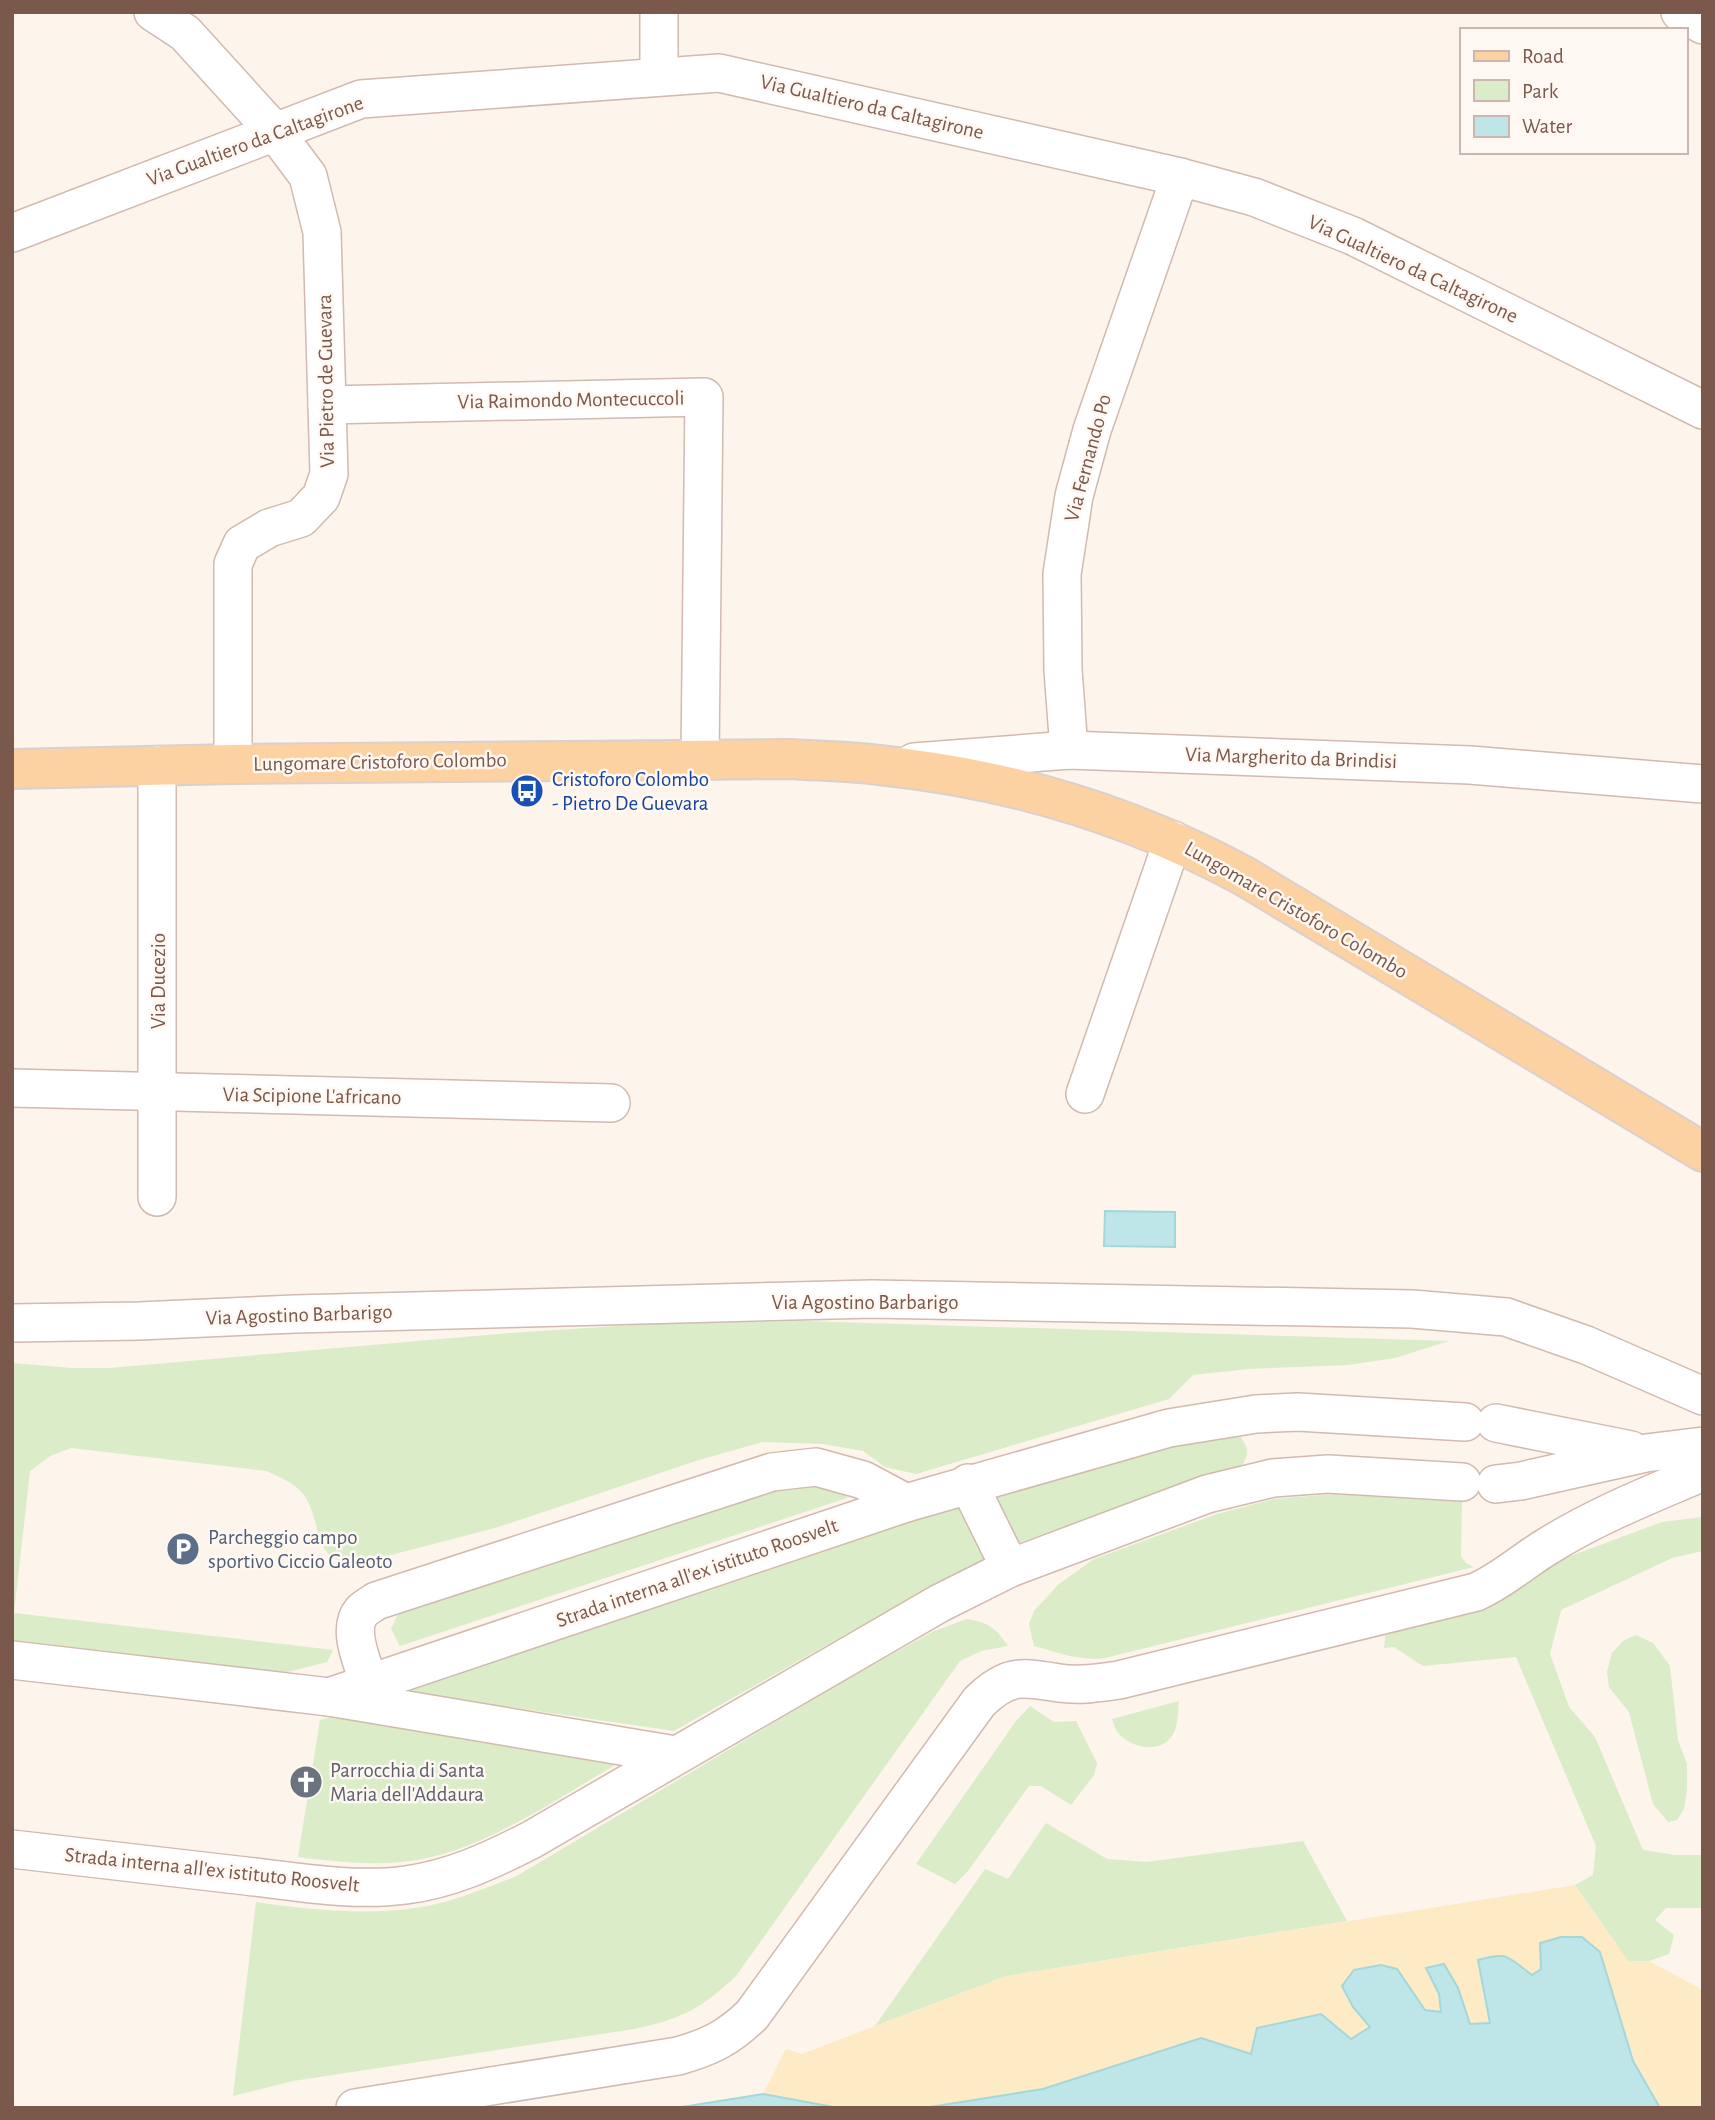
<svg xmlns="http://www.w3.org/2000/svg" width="1715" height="2120" viewBox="0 0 1715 2120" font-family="'Alegreya Sans',sans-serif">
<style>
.green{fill:#daecc8}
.sand{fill:#fdebc5}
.water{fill:#bee6e8;stroke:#a4d7da;stroke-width:2}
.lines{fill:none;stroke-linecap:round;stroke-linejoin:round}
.minor-casing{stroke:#d1baaf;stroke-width:40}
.major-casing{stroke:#dad0cd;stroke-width:42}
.minor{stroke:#fff;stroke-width:37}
.major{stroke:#fcd2a3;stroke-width:38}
.labels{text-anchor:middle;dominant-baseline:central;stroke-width:5;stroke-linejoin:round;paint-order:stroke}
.street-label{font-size:21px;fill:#7a584c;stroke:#fff8f2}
.transit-label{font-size:21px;fill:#164399;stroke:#fff8f2;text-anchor:start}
.service-label{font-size:21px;fill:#4e5e75;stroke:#fff8f2;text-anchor:start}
.worship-label{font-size:21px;fill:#5b616d;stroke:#fff8f2;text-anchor:start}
</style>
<rect width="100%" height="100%" fill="#fdf4eb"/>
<g class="green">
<path d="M804,1321L1449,1341L1395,1358L1348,1365L1248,1369L1193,1375L1169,1399L916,1474L885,1467L863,1451L823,1444L763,1442L702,1459L495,1528L360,1563C310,1563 324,1529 306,1498C298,1484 280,1477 266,1471L71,1448L50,1456L30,1471L14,1613L333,1650L327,1662L288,1672L233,1669L12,1644V1363L72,1368H109L510,1333L649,1324Z"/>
<path d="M1216,1435L1240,1436C1250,1450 1249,1456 1239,1470L1018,1543L992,1491Z"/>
<polygon points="809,1485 843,1491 847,1498 400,1646 391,1629 398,1614 419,1601 771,1490"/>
<path d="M1334,1494L1462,1502L1461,1556L1466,1563L1474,1567L1105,1658C1079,1661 1059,1653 1034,1646L1029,1624L1034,1611L1059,1584L1094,1559L1217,1514L1274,1499Z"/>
<polygon points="956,1502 964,1511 990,1557 942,1580 674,1731 401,1691"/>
<polygon points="1703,1517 1703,1551 1672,1558 1561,1610 1550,1654 1569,1707 1595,1737 1643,1850 1675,1855 1703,1855 1703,1908 1666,1908 1655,1920 1674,1935 1669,1954 1649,1961 1628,1961 1575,1885 1593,1875 1596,1846 1516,1657 1423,1666 1394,1647 1384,1648 1386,1629 1549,1564 1662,1522"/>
<path d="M967,1619C989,1623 995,1627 1008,1646L981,1651L960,1661L736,1976C701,2009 681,2019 634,2029L293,2081L233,2096L256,1902C311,1910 366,1916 422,1907C454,1902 485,1888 515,1877L841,1683L934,1631Z"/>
<polygon points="1636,1635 1653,1643 1670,1666 1678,1740 1687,1764 1687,1789 1684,1809 1677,1820 1668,1822 1653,1804 1629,1712 1609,1687 1607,1672 1612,1653 1623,1641"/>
<path d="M1179,1701C1178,1711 1178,1726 1173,1734C1161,1755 1132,1748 1119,1734C1115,1730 1114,1724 1112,1719Z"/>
<polygon points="1030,1706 1054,1722 1076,1721 1097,1763 1094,1775 1071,1805 1041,1786 1029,1786 968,1871 955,1884 916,1864 1016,1721"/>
<path d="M334,1716L615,1765C559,1798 485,1848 422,1859C381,1867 339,1862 298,1857L320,1720Z"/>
<polygon points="1046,1823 1107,1859 1147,1862 1303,1841 1347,1921 1006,1976 875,2026 985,1869 1008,1879"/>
</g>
<polygon class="sand" points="1575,1885 1628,1961 1649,1961 1703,1990 1703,2108 1660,2108 1633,2061 1600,1952 1541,1969 1532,1975 1509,1958 1490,2023 1470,2024 1458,1988 1427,1969 1439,1994 1442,2013 1425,2010 1397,1969 1353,2007 1370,2028 1351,2039 1321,2014 1257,2028 1251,2054 1201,2038 1043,2089 924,2108 839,2108 763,2094 786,2049 802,2054 1006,1976"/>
<g class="water">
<polygon points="1105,1211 1175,1212 1175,1247 1104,1246"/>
<path d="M1561,1937H1582L1600,1952L1633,2061L1660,2108H924L1043,2089L1201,2038L1251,2054L1257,2028L1321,2014L1351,2039L1370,2027L1353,2007L1342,1986L1354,1970L1381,1965L1397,1969L1425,2010L1441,2012L1439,1994L1426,1968L1444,1964L1458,1988L1470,2024L1490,2023L1478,1960C1509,1951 1507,1957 1532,1975L1541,1969L1540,1943Z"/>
<polygon points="763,2094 839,2108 676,2108"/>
</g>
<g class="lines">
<defs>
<g id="minor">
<polyline points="153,12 185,33 275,132 308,176 322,232 329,474 321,497 301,518 269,528 242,544 233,564 233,764"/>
<polyline points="659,12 659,77"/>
<polyline points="1680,12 1703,25"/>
<polyline points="12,233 361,99 719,73 1180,177 1254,197 1353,236 1703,410"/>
<polyline points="327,405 704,397 700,759"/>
<polyline points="1069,750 1063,670 1062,574 1074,496 1092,430 1180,177"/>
<polyline points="914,762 1069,750 1470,765 1703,784"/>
<polyline points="157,765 157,1197"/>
<polyline points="12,1088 611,1103"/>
<polyline points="1085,1094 1173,840"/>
<polyline points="12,1323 139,1321 295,1314 872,1299 1412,1309 1506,1317 1586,1345 1703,1396"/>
<polyline points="1496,1423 1631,1450"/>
<polyline points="968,1483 1010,1568"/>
<polyline points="1496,1484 1521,1481 1646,1453 1703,1446"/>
<polyline points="12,1660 329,1697 675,1755"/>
<path d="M369,1683C363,1664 346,1629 362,1611C366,1607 372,1604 376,1601L772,1472L816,1467L863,1480L906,1503"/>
<polyline points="329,1697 906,1503 1169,1428 1256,1414 1298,1412 1465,1422"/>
<path d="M12,1849C90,1858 168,1867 246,1876C298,1882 354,1892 406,1885C451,1879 490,1861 531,1840L940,1603L1010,1568L1207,1494L1273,1478L1328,1474L1462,1482"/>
<path d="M355,2108L678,2056C710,2047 728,2038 752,2015L979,1702C1008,1673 1023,1677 1059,1683C1079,1686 1099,1683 1119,1680L1476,1592C1503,1580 1523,1561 1548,1546C1596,1516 1651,1494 1703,1472"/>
</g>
<path id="major" d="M12,769L233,764L789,759C819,761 849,761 879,765C1007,778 1131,815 1244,876L1703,1152"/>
</defs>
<use href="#minor" class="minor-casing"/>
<use href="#major" class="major-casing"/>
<use href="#minor" class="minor"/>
<use href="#major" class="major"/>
</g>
<defs>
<symbol id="bus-disc" viewBox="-11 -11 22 22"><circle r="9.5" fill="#1a4fb4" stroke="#fff8f2"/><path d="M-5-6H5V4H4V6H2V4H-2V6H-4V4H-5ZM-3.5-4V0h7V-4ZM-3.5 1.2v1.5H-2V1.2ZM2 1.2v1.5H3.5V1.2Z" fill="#fff"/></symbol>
<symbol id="parking-disc" viewBox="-11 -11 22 22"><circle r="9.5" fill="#5c6f8a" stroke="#fff8f2"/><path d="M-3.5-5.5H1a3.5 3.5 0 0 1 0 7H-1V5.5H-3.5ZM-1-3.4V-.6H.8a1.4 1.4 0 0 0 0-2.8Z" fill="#fff"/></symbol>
<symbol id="church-disc" viewBox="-11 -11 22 22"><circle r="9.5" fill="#6b7280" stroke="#fff8f2"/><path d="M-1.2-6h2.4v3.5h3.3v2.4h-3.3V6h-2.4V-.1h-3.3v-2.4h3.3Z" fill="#fff"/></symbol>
</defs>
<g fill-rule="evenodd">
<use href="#bus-disc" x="508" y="772" width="38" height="38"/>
<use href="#parking-disc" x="164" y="1530" width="38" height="38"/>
<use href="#church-disc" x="287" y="1763" width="38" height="38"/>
</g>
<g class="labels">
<g class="street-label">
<text transform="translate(872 107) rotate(13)">Via Gualtiero da Caltagirone</text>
<text transform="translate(255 141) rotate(-20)">Via Gualtiero da Caltagirone</text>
<text transform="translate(1413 269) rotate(25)">Via Gualtiero da Caltagirone</text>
<text transform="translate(326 381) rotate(-91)">Via Pietro de Guevara</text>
<text transform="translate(571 400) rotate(-1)">Via Raimondo Montecuccoli</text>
<text transform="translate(1088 458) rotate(-75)">Via Fernando Po</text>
<text transform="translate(1291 758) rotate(2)">Via Margherito da Brindisi</text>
<text transform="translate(380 762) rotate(-1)">Lungomare Cristoforo Colombo</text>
<text transform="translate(1296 910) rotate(30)">Lungomare Cristoforo Colombo</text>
<text transform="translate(158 981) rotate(-90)">Via Ducezio</text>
<text transform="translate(312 1096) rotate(1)">Via Scipione L'africano</text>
<text x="865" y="1302">Via Agostino Barbarigo</text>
<text transform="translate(299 1315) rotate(-2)">Via Agostino Barbarigo</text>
<text transform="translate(697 1573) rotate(-19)">Strada interna all'ex istituto Roosvelt</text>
<text transform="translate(212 1870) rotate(6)">Strada interna all'ex istituto Roosvelt</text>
</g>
<g class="transit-label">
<text x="552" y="779">Cristoforo Colombo<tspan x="552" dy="24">- Pietro De Guevara</tspan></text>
</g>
<g class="service-label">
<text x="208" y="1537">Parcheggio campo<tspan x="208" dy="24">sportivo Ciccio Galeoto</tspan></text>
</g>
<g class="worship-label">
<text x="330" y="1770">Parrocchia di Santa<tspan x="330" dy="24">Maria dell'Addaura</tspan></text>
</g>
</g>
<rect width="1715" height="2120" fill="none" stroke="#7a584c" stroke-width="28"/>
<rect x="1460" y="28" width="228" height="126" fill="#fff8f2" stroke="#cab8b0" stroke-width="2"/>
<rect x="1474" y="51" width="35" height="10" fill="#fcd2a3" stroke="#cab8b0" stroke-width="2"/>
<text x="1522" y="63" font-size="21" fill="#7a584c">Road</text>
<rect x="1474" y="80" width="35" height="21" fill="#daecc8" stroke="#cab8b0" stroke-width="2"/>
<text x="1522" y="98" font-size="21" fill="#7a584c">Park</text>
<rect x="1474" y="116" width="35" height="21" fill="#bee6e8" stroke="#cab8b0" stroke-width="2"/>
<text x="1522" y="133" font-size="21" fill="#7a584c">Water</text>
</svg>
